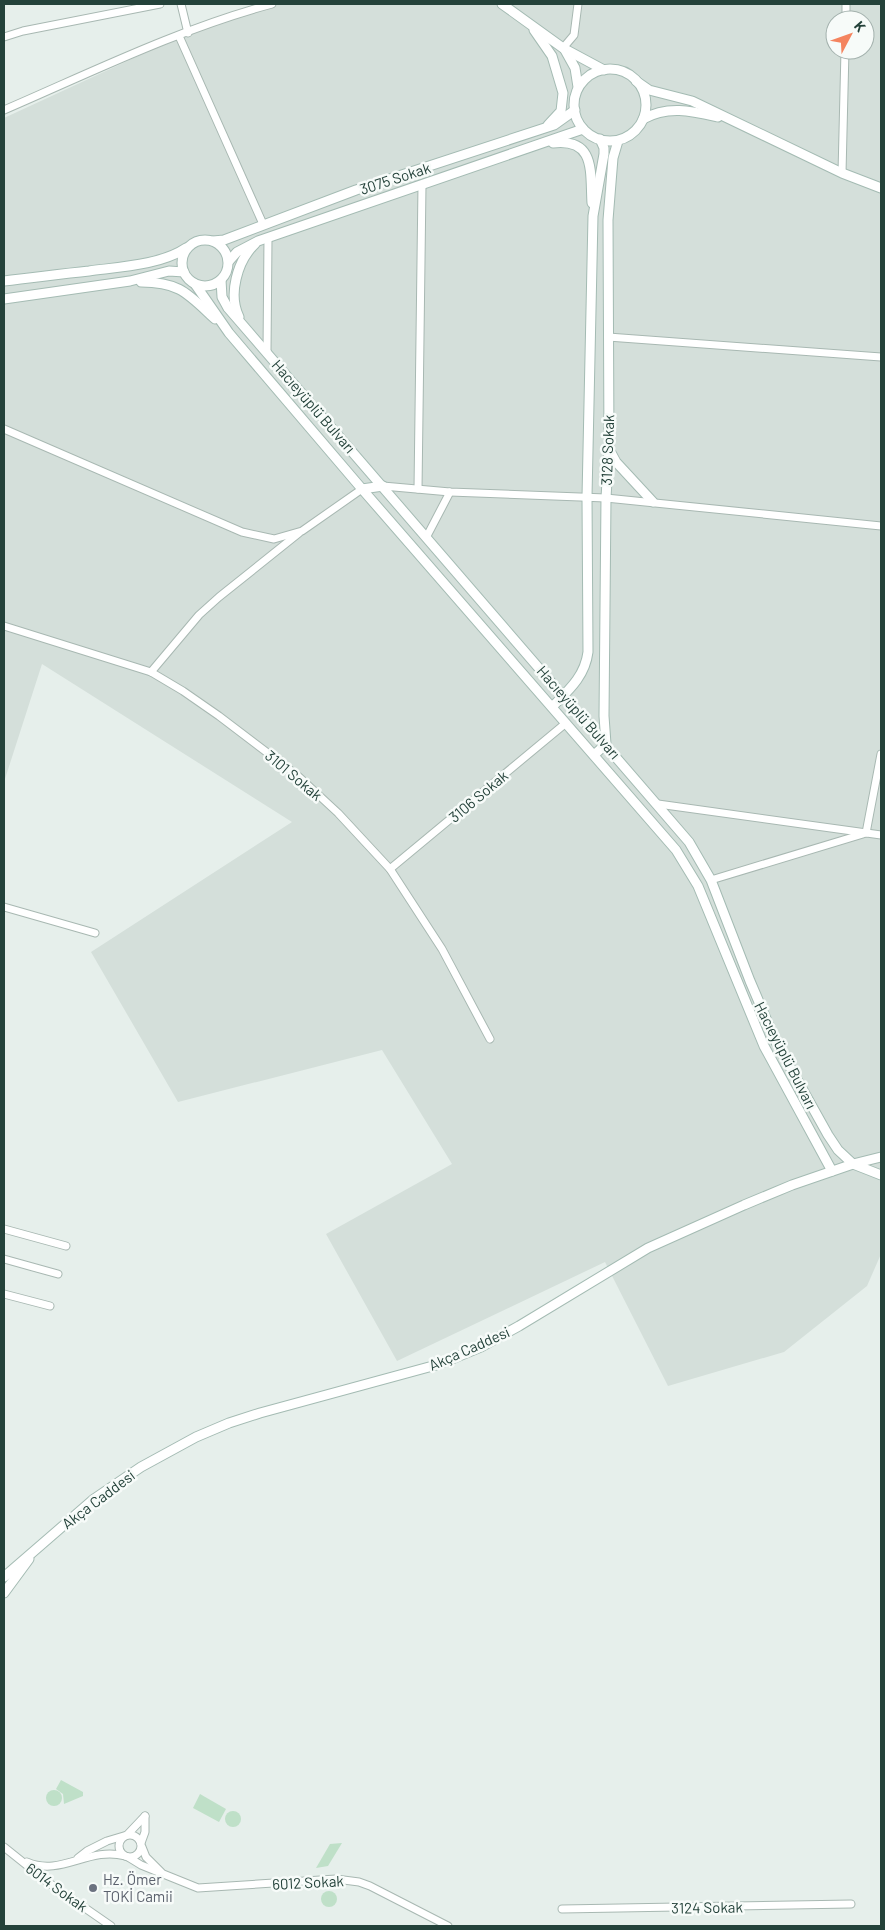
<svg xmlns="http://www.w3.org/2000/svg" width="885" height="1930" viewBox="0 0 885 1930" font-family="Barlow,sans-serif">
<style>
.built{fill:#d4dfda;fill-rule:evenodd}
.green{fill:#bfe0c8}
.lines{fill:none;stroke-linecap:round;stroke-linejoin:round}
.street-casing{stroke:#a8b8b2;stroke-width:9}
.secondary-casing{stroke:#a4bbb3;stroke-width:11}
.street{stroke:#fff;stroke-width:7}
.secondary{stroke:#fff;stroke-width:9}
.worship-dot{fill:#6b7280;stroke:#f7fbf9;stroke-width:2}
.labels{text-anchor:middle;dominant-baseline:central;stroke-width:5;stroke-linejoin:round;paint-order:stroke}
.street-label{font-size:15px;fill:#24423a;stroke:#f7fbf9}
.worship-label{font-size:15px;fill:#5b616d;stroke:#f7fbf9;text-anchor:start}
</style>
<rect width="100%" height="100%" fill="#e6efeb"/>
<path class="built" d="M265,4H881V1254L867,1286L784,1352L668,1386L605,1262L397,1361L326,1234L452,1164L382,1050L178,1102L91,952L292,822L42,664L4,782V118L188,33ZM835,20H865V50H835Z"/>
<g class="green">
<polygon points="61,1780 83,1792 83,1796 64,1804 63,1794 56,1789"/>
<circle cx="54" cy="1798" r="8"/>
<polygon points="200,1794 226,1809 219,1822 193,1808"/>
<circle cx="233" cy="1819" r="8"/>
<polygon points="342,1843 328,1866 316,1868 330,1844"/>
<circle cx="329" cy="1899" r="8"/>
</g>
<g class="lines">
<defs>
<g id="street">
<polyline points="181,4 188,33"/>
<polyline points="846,20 846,4"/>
<polyline points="179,36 263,224"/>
<polyline points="4,37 23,31 160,4"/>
<polyline points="563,48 574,35 578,4"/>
<path d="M4,110C92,72 179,29 272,4"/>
<polyline points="842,173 845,50"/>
<polyline points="608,337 881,357"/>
<polyline points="267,352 268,238"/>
<polyline points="4,429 242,532 274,539 302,531 362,489"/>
<polyline points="383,486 450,492 606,498 881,526"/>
<polyline points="418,489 422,185"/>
<polyline points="427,536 450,492"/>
<polyline points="4,626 151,672 183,691 219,716 298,776 338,813 390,869 442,949 490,1039"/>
<polyline points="151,672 199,615 219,597 299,533"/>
<polyline points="658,804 881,835"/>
<polyline points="866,833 881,754"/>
<polyline points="390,869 566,723"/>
<polyline points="711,880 863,834"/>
<polyline points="4,907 95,933"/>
<polyline points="4,1229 66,1246"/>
<polyline points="4,1259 58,1274"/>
<polyline points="4,1294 50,1306"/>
<circle cx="130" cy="1846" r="11"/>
<polyline points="141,1843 145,1832 145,1816"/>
<polyline points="4,1847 49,1883 111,1926"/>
<polyline points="142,1847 146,1857 161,1872"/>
<polyline points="128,1857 141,1865 198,1888 336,1879 359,1882 370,1886 448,1926"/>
<polyline points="78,1858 87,1851 107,1841 127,1835 145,1816"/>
<path d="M27,1862C61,1877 89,1846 125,1856"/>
<polyline points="562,1909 851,1904"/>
</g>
<g id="secondary">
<polyline points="502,4 563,48 604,70"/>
<polyline points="534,30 552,56 563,93 561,111 548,125"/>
<polyline points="565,50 575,68 578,87"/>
<circle cx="610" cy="105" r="36"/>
<polyline points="636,81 649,90 692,101 842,173 881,188"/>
<path d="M643,119C668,105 692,111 718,117"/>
<path d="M553,143C596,138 590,172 592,203"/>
<circle cx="205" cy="263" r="23"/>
<polyline points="213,241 224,240 356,190 554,125 575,110"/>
<polyline points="229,261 237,252 258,241 583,129"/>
<polyline points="221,280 222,297 228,308 689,842 711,880 750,981 776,1042 828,1135 838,1150 853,1164 881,1175"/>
<path d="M4,281C32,278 60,274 89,271C119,267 161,265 186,248"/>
<path d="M141,282C180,282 188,294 215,319"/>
<polyline points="195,284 229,333 362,489 676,850 698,886 764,1046 832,1171"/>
<polyline points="4,299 130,281 169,271 184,272"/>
<path d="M239,317C228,295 237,261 255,244"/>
<polyline points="609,449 616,462 653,502"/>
<polyline points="362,489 383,486"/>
<path d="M553,706C569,690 585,676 588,652L587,497L593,216L604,154V148L600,139"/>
<polyline points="594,755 606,744 604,716 606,498 609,446 608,220 613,158 618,141"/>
<polyline points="4,1577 94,1499 141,1467 196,1437 229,1423 260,1413 440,1364 481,1347 519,1326 648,1248 744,1205 792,1185 853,1164 881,1157"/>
<polyline points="4,1593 29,1559"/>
</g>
</defs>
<use href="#street" class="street-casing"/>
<use href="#secondary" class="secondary-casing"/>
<use href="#street" class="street"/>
<use href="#secondary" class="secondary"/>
</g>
<circle class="worship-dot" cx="93" cy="1888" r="5"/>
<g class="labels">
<g class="street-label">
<text transform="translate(395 178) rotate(-18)">3075 Sokak</text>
<text transform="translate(314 406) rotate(49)">Hacıeyüplü Bulvarı</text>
<text transform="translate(607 450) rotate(-88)">3128 Sokak</text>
<text transform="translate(579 712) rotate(49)">Hacıeyüplü Bulvarı</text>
<text transform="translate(294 775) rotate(40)">3101 Sokak</text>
<text transform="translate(478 796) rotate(-40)">3106 Sokak</text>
<text transform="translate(786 1055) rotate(63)">Hacıeyüplü Bulvarı</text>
<text transform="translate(469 1348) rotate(-24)">Akça Caddesi</text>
<text transform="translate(98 1499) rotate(-37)">Akça Caddesi</text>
<text transform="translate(308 1882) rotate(-3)">6012 Sokak</text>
<text transform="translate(57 1887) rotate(36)">6014 Sokak</text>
<text transform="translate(707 1907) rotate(-1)">3124 Sokak</text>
</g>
<g class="worship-label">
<text x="103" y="1879">Hz. Ömer<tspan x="103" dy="17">TOKİ Camii</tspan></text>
</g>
</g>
<rect width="885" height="1930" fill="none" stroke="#24423a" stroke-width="10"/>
<g transform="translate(850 35) rotate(49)"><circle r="24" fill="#f7fbf9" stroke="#a3b1ad"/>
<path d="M0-4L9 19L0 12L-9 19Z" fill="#f4845f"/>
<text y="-8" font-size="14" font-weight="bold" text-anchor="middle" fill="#24423a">K</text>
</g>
</svg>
